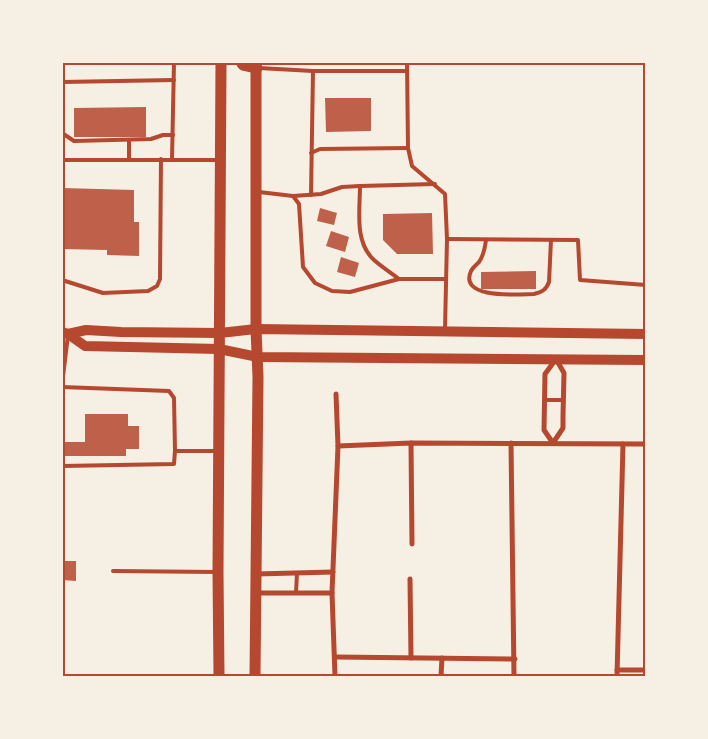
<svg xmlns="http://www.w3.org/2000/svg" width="708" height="739" viewBox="0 0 708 739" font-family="Overpass,sans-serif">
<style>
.building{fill:#bf614a}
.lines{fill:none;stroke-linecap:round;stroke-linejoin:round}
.service{stroke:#b5482f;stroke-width:4}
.minor{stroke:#b5482f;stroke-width:5}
.secondary{stroke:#b5482f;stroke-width:10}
.primary{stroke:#b5482f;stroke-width:11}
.neatline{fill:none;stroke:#b5482f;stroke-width:2}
</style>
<rect width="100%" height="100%" fill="#f6efe4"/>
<g class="building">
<polygon points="325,98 371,98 371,131 326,132"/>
<polygon points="146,107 146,137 74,137 74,108"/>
<polygon points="62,188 134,190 134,222 139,222 139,256 107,255 107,250 62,249"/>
<polygon points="320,208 337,213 334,225 317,221"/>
<polygon points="432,213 433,254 397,254 383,240 383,214"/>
<polygon points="331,231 349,237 345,252 326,246"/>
<polygon points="341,257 359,263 355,277 337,272"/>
<polygon points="536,271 536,289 481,289 481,272"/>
<polygon points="85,414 128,414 128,426 139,426 139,449 126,449 126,456 62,456 62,442 85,442"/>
<polygon points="62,561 76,561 76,581 62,580"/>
</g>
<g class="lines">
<g class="service">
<polyline points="407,62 408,148 412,166 445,194 447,239 445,329"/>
<polyline points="259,68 313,71 407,71"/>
<polyline points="62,82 174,80"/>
<polyline points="62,133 74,141 151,139 163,135 173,135"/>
<polyline points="311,153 320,149 408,148"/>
<polyline points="172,159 174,62"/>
<polyline points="62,160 218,160"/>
<polyline points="129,160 129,140"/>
<polyline points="259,192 293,196 299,204 303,267 315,283 332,291 350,292 399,279 445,279"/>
<polyline points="311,195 313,71"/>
<polyline points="293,196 321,194 342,187 360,186"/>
<polyline points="447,239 578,240 580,280 646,285"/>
<path d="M486,240C485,248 484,255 479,262C476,265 473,267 471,271C458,300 520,294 534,294C542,292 546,290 549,282L551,240"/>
<path d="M399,279C391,273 382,267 374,260C354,242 360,210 360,186L435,184"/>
<polyline points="62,280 103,293 148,291 157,286 160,279 161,159"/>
<polyline points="62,385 68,335"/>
<polyline points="62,387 169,391 174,398 175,451 217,451"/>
<polyline points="545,400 563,400"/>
<polyline points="62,466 174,464 175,451"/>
<polyline points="113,571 216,572"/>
<polyline points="296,593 297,573"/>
</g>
<g class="minor">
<polygon points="556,359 564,373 563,416 563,428 553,443 544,430 545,374"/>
<polyline points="411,443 412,544"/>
<polyline points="511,443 514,676"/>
<polyline points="338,446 411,443 646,444"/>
<polyline points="256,574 333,572"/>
<polyline points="410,579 411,658"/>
<polyline points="256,593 332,593"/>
<polyline points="336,657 515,659"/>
<polyline points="617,670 646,670"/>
<polyline points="335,676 332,593 338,446 336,394"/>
<polyline points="441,676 442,658"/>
<polyline points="617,676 623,444"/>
</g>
<g class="secondary">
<polyline points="62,332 68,334 85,346 219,349 258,357 646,360"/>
<polyline points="68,334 86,330 121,332 220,333 256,329 646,334"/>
</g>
<g class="primary">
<polyline points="241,62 243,65 257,68"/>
<polyline points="219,676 218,572 221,62"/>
<polyline points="255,676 258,377 256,329 256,62"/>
</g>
</g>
<rect width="708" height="739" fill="none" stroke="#f6efe4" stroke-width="128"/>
<rect x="64" y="64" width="580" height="611" class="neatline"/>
</svg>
